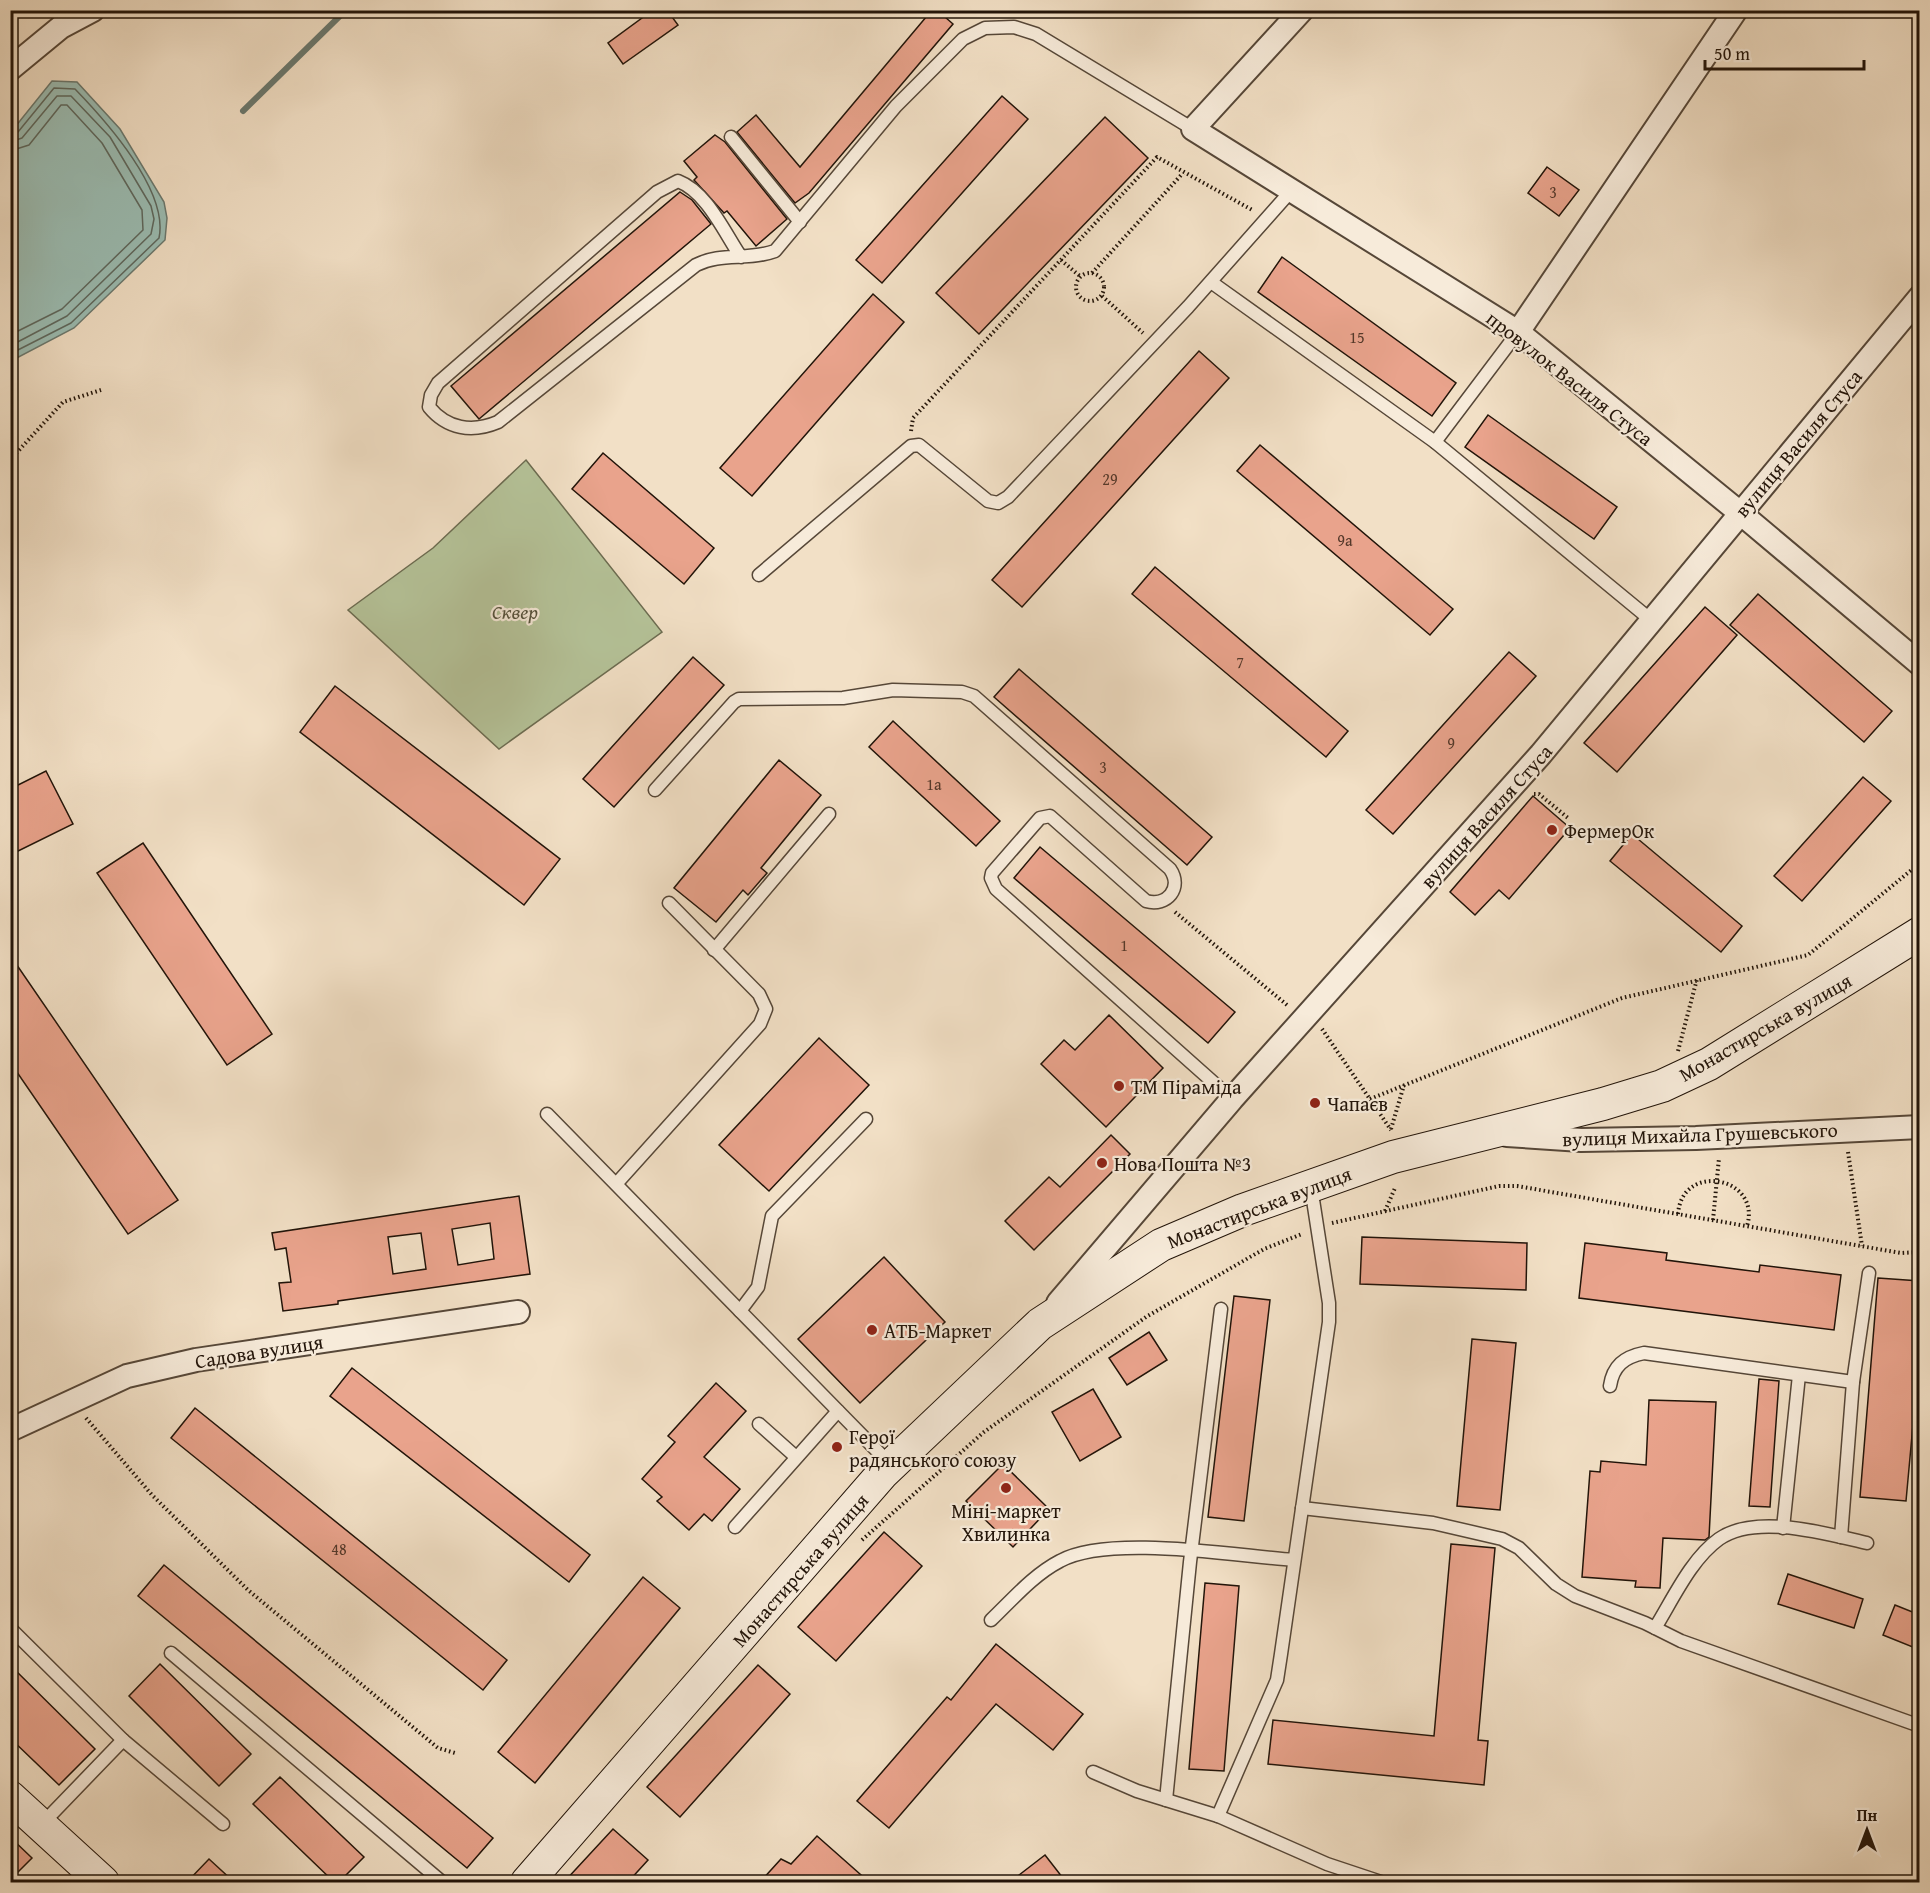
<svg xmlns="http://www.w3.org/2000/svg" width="1930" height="1893" viewBox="0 0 1930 1893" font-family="'Gentium Book Plus',serif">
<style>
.green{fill:#b5c399;stroke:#6c6c51;stroke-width:1.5}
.water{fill:#9bbdb3;stroke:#6b796f;stroke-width:1.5}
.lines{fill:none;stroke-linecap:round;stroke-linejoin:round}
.shore{stroke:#5e685e;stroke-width:1.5}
.stream{stroke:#6b796f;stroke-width:6}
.building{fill:#e9a38c;stroke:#221409;stroke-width:1.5;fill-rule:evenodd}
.service-casing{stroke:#564738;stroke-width:15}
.minor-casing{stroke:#564738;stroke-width:26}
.secondary-casing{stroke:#221409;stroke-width:34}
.path{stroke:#221409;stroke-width:4;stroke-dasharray:1.5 3;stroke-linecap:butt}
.service{stroke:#f7ebda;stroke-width:12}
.minor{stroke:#f7ebda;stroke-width:22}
.secondary{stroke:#f7ebda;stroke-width:32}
.poi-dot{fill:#8f2418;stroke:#f7ebda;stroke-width:2}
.labels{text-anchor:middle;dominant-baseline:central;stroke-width:4.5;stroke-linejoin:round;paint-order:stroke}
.number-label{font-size:16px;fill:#54382a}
.street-label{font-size:20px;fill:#221409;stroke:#f7ebda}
.park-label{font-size:20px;font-style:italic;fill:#55513b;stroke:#f7ebda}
.poi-label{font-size:20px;fill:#221409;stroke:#f7ebda;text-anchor:start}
</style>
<rect width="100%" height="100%" fill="#f2e0c6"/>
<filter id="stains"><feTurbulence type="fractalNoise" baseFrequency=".00333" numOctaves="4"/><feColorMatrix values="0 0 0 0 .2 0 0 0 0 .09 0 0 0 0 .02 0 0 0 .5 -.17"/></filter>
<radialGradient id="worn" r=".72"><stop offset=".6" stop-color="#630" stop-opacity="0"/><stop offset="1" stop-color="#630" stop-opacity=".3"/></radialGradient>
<polygon class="green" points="526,460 662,632 499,749 348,610 433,548"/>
<polygon class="water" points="52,81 77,82 120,129 164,202 167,218 165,240 74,328 11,361 11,132"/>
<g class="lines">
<g class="shore">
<path d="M10,135L18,132L54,88L75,89C106,121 169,191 159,238L71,323L10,354"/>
<polyline points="10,142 22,138 57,96 71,96 110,137 151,206 154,219 151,234 67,316 10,346"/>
<polyline points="10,151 29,145 61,105 67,105 102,143 142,210 143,230 62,309 10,335"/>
</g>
<polyline class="stream" points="243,111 346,10"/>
</g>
<g class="building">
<polygon points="653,10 667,10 678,25 623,64 608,43"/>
<polygon points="932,10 937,10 953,24 809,193 795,203 737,132 756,115 800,167"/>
<polygon points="1002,96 1028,119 882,283 856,260"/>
<polygon points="1105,117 1148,158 979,334 936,293"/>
<polygon points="715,135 725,142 787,219 756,246 727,211 724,213 694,180 697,177 684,161"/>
<polygon points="1547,167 1579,190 1559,216 1528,193"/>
<polygon points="680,192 692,200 711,224 479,419 451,386"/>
<polygon points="1282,257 1456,383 1432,416 1258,292"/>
<polygon points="873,294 904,322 752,496 720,468"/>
<polygon points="1199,351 1229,378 1022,607 992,580"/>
<polygon points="1488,415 1617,507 1594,539 1465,447"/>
<polygon points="1260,445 1453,609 1430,635 1237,471"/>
<polygon points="603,453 714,548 684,584 572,489"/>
<polygon points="1155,567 1348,731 1326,757 1132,594"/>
<polygon points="1758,594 1892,711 1864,742 1730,625"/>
<polygon points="1705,607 1737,635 1617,772 1584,743"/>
<polygon points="1509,652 1536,676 1393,834 1366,810"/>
<polygon points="693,657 724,685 614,807 583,779"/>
<polygon points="1019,669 1212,837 1187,865 994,697"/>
<polygon points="335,686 560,859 524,905 300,732"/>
<polygon points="893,721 1000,821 976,846 869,747"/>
<polygon points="779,760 821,795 761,868 767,873 748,895 743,890 716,922 674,888"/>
<polygon points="46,771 73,824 10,855 10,789"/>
<polygon points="1863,777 1891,801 1802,901 1774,876"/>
<polygon points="1533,796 1570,828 1509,899 1499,890 1475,915 1450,892"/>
<polygon points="1632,834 1742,926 1721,952 1610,861"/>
<polygon points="143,843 272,1034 227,1065 97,873"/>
<polygon points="1040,847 1235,1012 1208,1043 1014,878"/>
<polygon points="10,955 178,1200 128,1234 10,1062"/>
<polygon points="1109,1015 1163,1068 1106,1127 1041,1064 1064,1040 1075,1050"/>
<polygon points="819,1038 869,1085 769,1191 719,1145"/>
<polygon points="1111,1135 1130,1154 1034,1250 1005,1221 1049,1177 1060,1187"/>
<path d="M519,1196L530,1274L338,1301V1304L283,1311L279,1283L291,1282L286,1248L275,1250L272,1233ZM490,1223L494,1259L458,1265L452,1229ZM421,1233L426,1269L393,1274L388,1237Z"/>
<polygon points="1362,1237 1527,1243 1526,1290 1360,1284"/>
<polygon points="1585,1243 1667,1253 1666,1260 1759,1272 1760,1265 1841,1275 1834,1330 1579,1298"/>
<polygon points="884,1257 945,1322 860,1403 798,1339"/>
<polygon points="1878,1278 1920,1281 1920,1348 1906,1501 1860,1497"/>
<polygon points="1234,1296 1270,1300 1244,1521 1208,1517"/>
<polygon points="1149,1332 1167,1360 1127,1385 1109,1358"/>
<polygon points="1472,1339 1516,1343 1500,1510 1457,1506"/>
<polygon points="352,1368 590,1555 569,1582 330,1396"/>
<polygon points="1759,1379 1779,1381 1770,1507 1749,1506"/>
<polygon points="716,1383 746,1411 704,1457 740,1489 712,1521 704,1514 689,1530 657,1501 662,1497 642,1479 675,1442 668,1436"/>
<polygon points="1093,1389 1121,1437 1080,1461 1052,1412"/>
<polygon points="1649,1400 1716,1402 1709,1537 1705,1540 1663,1538 1660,1588 1635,1587 1636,1581 1582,1577 1590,1471 1600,1472 1601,1461 1646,1465"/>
<polygon points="195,1408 507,1660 483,1690 171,1438"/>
<polygon points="1003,1464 1049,1509 1013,1547 966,1501"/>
<polygon points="884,1532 922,1566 836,1661 798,1627"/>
<polygon points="1451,1544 1495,1548 1478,1740 1488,1741 1484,1785 1268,1764 1273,1720 1434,1736"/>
<polygon points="164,1565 493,1838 467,1868 138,1596"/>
<polygon points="1788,1574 1863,1599 1854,1628 1778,1604"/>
<polygon points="643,1577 680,1608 535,1783 498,1752"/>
<polygon points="1205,1583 1239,1586 1224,1771 1189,1769"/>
<polygon points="1895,1605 1920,1615 1920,1650 1883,1635"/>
<polygon points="996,1644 1083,1714 1053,1750 996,1704 889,1828 857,1801 947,1697 951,1700"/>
<polygon points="160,1664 251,1754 219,1786 129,1696"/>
<polygon points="10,1665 95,1749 59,1785 10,1738"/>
<polygon points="758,1665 790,1694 680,1817 647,1787"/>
<polygon points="280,1777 364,1857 339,1882 334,1882 253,1804"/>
<polygon points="613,1829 648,1860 628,1882 564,1882"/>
<polygon points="817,1836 869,1882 760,1882 781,1859 791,1864"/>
<polygon points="10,1837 32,1858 10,1880"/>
<polygon points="1045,1855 1066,1882 1010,1882"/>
<polygon points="209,1859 234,1882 187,1882"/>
</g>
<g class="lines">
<defs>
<g id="service">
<polyline points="731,137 800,222"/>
<path d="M741,257C724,232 707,192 678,181L657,192L438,383L431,395L429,407C447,429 472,433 498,422L696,265C721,252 748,261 775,251L896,106L963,39L985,28L1014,27L1036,34L1193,129"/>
<polyline points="1211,282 1435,442 1651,620"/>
<polyline points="1435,442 1518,332"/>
<polyline points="759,575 911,446 919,445 988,501 998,503 1008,497 1188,307 1291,191"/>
<path d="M655,790L734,702L739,699L843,698L893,690L962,692L974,696L1170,869C1183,888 1167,907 1146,901L1050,816L1040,818L992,873L991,878L996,889L1232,1099"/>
<polyline points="714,950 829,814"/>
<polyline points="547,1114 891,1465"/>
<polyline points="617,1183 760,1024 766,1009 759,994 669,903"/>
<polyline points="740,1311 758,1287 772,1216 866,1119"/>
<path d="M1610,1386C1613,1366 1624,1357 1644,1353L1853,1382"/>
<polyline points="759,1424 796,1457"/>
<polyline points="1302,1508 1433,1523 1502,1539 1519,1548 1556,1584 1575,1596 1645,1623 1681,1641 1920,1726"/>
<polyline points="735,1527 838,1411"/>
<polyline points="1783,1528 1799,1375"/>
<polyline points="1841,1537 1853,1382 1869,1273"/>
<path d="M991,1620C1012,1600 1033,1575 1060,1561C1109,1534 1236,1556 1294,1560"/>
<polyline points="10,1628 123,1740"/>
<path d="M1655,1628C1673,1599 1691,1559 1719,1539C1756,1513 1827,1534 1867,1543"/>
<polyline points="171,1653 442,1882"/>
<polyline points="1093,1772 1137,1791 1218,1816 1327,1864 1381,1882"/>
<polyline points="1166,1800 1190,1562 1221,1309"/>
<polyline points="1218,1816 1277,1680 1281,1654 1329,1322 1329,1303 1311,1187"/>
<polyline points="42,1824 123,1740 223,1824"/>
</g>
<g id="minor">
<polyline points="1302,10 1193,129 1518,332 1739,512 1920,664"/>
<polyline points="10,69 61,27 93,10"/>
<polyline points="1518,332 1736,10"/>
<polyline points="1507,1135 1581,1140 1696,1138 1920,1127"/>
<polyline points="1058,1303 1232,1099 1541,754 1920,297"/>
<polyline points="10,1430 127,1376 196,1360 518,1312"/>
</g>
<g id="secondary">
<polyline points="10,1797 103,1882"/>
<polyline points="527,1882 882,1474 1040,1324 1161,1245 1243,1210 1393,1157 1603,1104 1662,1086 1709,1064 1920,933"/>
</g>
</defs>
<use href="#service" class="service-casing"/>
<use href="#minor" class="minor-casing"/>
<use href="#secondary" class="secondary-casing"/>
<g class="path">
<polyline points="1061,260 1081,277"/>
<polyline points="1092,273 1183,173"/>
<circle cx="1090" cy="287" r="14"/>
<polyline points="1102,296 1143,333"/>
<polyline points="911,431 913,418 1157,157 1254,211"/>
<polyline points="10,460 63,402 101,390"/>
<polyline points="1534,794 1539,794 1568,818"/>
<polyline points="1175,912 1287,1005"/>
<polyline points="1322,1029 1391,1130"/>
<polyline points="1678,1051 1697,979"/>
<polyline points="1370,1099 1622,998 1808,955 1920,863"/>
<polyline points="1391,1129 1404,1085"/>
<polyline points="1848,1152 1862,1246"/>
<polyline points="1385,1211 1395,1188"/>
<path d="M1678,1214C1682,1161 1762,1177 1747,1226"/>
<polyline points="1713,1220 1719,1158"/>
<polyline points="1332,1223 1499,1186 1517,1186 1901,1253 1920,1252"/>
<polyline points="86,1418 152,1495 248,1590 438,1748 455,1753"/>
<polyline points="862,1540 984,1432 1146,1317 1264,1249 1302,1234"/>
</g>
<use href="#service" class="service"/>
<use href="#minor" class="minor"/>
<use href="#secondary" class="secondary"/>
</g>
<g class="poi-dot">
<circle cx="1552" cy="830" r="6"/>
<circle cx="1119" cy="1086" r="6"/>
<circle cx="1315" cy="1103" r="6"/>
<circle cx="1102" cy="1163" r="6"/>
<circle cx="872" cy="1330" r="6"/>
<circle cx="837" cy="1447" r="6"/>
<circle cx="1006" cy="1488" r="6"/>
</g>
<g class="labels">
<g class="number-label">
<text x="1553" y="192">3</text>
<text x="1357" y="337">15</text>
<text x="1110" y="479">29</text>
<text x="1345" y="540">9а</text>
<text x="1240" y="662">7</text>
<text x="1451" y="743">9</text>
<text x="1103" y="767">3</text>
<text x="934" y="784">1а</text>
<text x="1124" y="945">1</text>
<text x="339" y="1549">48</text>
</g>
<g class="street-label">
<text transform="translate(1570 378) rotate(38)">провулок Василя Стуса</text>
<text transform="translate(1798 443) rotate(-50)">вулиця Василя Стуса</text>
<text transform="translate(1486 816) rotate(-48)">вулиця Василя Стуса</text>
<text transform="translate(1765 1027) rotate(-30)">Монастирська вулиця</text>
<text transform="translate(1700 1134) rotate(-2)">вулиця Михайла Грушевського</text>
<text transform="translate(1259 1207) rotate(-21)">Монастирська вулиця</text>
<text transform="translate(259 1351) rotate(-9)">Садова вулиця</text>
<text transform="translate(800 1570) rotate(-49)">Монастирська вулиця</text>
</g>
<g class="park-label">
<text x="515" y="611">Сквер</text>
</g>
<g class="poi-label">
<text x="1564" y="830">ФермерОк</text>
<text x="1131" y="1086">ТМ Піраміда</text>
<text x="1327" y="1103">Чапаєв</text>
<text x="1114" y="1163">Нова Пошта №3</text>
<text x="884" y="1330">АТБ-Маркет</text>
<text x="849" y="1436">Герої<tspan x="849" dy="23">радянського союзу</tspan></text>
<text x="1006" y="1510" text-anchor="middle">Міні-маркет<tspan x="1006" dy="23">Хвилинка</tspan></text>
</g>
</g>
<rect width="1930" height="1893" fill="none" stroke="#f2e0c6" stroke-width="36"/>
<rect x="12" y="12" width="1906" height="1869" fill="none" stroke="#221409" stroke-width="3"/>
<rect x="18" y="18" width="1894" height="1857" fill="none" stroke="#221409" stroke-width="1.5"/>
<g transform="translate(1867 1830)" stroke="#f7ebda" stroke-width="4.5" paint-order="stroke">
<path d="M0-4.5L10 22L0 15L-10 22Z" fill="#221409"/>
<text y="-9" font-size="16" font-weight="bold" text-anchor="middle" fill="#221409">Пн</text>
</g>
<path d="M1705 60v9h159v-9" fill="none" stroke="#221409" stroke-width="3"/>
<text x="1714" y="60" font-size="18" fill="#221409" stroke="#f7ebda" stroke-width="4.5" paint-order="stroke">50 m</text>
<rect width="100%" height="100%" filter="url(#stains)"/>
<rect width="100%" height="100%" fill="url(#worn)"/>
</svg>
